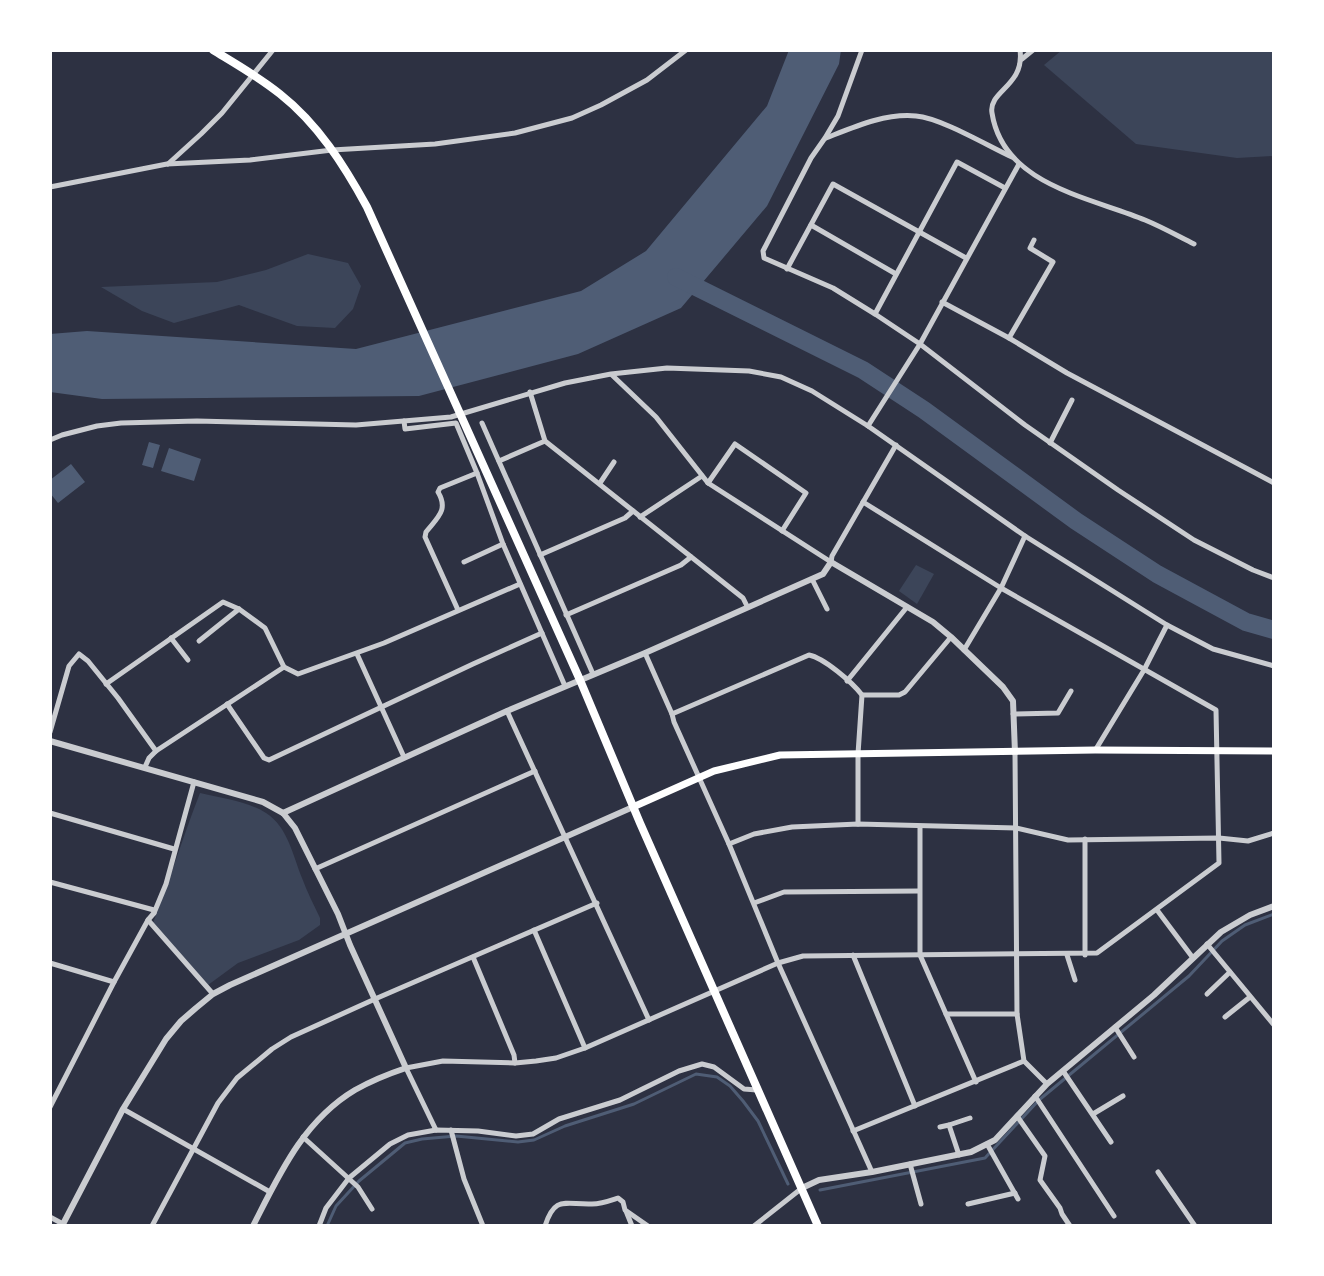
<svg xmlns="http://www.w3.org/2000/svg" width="1324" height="1276" viewBox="0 0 1324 1276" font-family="Inter,sans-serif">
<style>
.green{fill:#3c4559}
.water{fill:#4f5d75}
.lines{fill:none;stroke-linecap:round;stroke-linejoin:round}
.stream{stroke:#4f5d75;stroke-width:3}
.river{stroke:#4f5d75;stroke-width:18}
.minor{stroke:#caccd0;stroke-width:5}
.tertiary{stroke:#caccd0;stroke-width:6}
.secondary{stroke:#fff;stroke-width:7}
.primary{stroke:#fff;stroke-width:8}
</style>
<rect width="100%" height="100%" fill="#2d3142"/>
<g class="green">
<polygon points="1062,50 1274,50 1274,156 1237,158 1136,144 1044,65"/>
<polygon points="308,254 348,263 361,286 353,309 335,328 297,326 239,305 174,323 142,311 101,287 217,282 266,270"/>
<polygon points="916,565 934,574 917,604 899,591"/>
<path d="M200,793C221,798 247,801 266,813C288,827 293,856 302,878C307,892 314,905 320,918V925L299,940L238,963L208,985L153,923C170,880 183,836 200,793Z"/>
</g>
<g class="water">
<polygon points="789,50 841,50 839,64 767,206 681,308 578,354 419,396 102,399 50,392 50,334 87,331 356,349 581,291 646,251 767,106"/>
<polygon points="149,442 160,445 153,468 142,465"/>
<polygon points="169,448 201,459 194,481 161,471"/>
<polygon points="71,464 85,482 58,503 50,493 50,480"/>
</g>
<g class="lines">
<g class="stream">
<polyline points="820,1190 985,1158 1039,1100 1189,976 1222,941 1245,925 1274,914"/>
<polyline points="327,1226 336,1206 359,1181 405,1143 422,1139 456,1136 518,1142 534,1140 565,1126 634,1104 696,1074 717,1077 730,1086 743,1101 758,1121 788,1184"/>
</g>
<polyline class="river" points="676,277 863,370 924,410 1076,521 1157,574 1246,622 1274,630"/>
<g class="minor">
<polyline points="862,50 838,116 825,138 811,158 763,251 764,258 833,288 875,314 920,344 1025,425 1118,490 1194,540 1253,570 1274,578"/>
<path d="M1020,50C1025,86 988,91 992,113C1003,185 1090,197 1145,220C1162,227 1178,236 1194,244"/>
<polyline points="1022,59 1033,50"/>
<path d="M826,138C854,127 885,113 916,116C941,118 988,146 1012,157"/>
<polyline points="168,164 201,134 222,113 273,50"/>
<polyline points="50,187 167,164 250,160 332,150 435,144 515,133 572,118 601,105 647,80 686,50"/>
<polyline points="811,225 896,274"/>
<polyline points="787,269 833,184 966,258"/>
<polyline points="942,302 1009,338 1067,373 1274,483"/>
<polyline points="875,314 957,162 1005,188"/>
<polyline points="1009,338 1053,262 1030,248 1034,240"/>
<polyline points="612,375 656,417 708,483 831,562 832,556 896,445"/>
<polyline points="530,392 545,441 743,598 747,606"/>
<polyline points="404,421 405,429 456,423 477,473 503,544 565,686"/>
<polyline points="482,423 593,674"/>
<polyline points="868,426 1025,536 1167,625 1213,649 1274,666"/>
<polyline points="50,440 62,435 97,426 121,423 197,421 356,425 451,417 565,383 611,374 667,368 749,371 781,377 812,391 868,426 920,344 1019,164"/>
<polyline points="1050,443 1072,400"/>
<polyline points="499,461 545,441"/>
<polyline points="600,483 614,462"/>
<polyline points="708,483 735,444 806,493 782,531"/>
<polyline points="640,517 702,476"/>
<polyline points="540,555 625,518 633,511"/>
<polyline points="464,562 503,544"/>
<polyline points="812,579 827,609"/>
<path d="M458,610L425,537L426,532C437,518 449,510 438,492L440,488L477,473"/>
<polyline points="566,615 681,565 691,557"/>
<polyline points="171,638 188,660"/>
<polyline points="199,641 239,609"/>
<polyline points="964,650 1001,588 1025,536"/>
<path d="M645,653L672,714L809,655C824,658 852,682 862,695L858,754V824"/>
<polyline points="357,654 404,757"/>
<polyline points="847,681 907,607"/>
<polyline points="106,684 223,602 239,609 265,628 284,667"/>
<polyline points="862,695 899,695 905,692 951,637"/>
<polyline points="227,704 264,758 269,760 473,664 542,633"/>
<polyline points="507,711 649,1020"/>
<polyline points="672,714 674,722 729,844"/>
<polyline points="1013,714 1058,713 1071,691"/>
<polyline points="50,732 69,666 79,654 88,661 118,698 156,751"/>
<polyline points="1096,749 1144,670 1167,625"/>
<polyline points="1015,753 1017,1014 1024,1061 1047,1084"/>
<polyline points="145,767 149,758 156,751 284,667 298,674 384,643 520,584"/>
<polyline points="50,813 174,849"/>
<polyline points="920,827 920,955 976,1082"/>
<polyline points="315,869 535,771"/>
<polyline points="50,882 154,910 154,913"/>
<polyline points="754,903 784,892 919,891"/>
<polyline points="1157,910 1193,958"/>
<polyline points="148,920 213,994"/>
<polyline points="534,930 585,1048"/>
<polyline points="1207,944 1274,1025"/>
<polyline points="853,955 915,1106"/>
<polyline points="1067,955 1075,980"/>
<polyline points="1085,955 1085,839"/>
<polyline points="473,957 514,1055 515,1063"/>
<polyline points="50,963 114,982 148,920 154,913 166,884 194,782"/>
<polyline points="1207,994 1230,972"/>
<polyline points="946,1014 1017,1014"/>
<polyline points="1225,1017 1250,997"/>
<polyline points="1115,1027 1134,1057"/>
<polyline points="1063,1071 1111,1142"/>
<polyline points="1035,1096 1114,1216"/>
<polyline points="50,1107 114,982"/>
<polyline points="123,1109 270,1192"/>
<polyline points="1093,1114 1123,1096"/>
<polyline points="1017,1116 1045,1156 1040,1180 1060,1208 1062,1214 1070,1226"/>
<polyline points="940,1127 949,1125"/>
<polyline points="436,1130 406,1068 443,1061 515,1063 536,1061 556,1058 585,1048 778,963 803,956 1097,953 1219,863 1216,710 1001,588 863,502"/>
<polyline points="451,1130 464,1179 483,1226"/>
<polyline points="853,1131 1024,1061"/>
<polyline points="303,1137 358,1187 372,1209"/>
<polyline points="987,1144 1018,1199"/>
<polyline points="959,1155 949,1125 970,1118"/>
<polyline points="910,1164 921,1204"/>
<polyline points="872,1172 778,963 729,844 754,834 792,827 858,824 1016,828 1068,840 1219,838 1248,841 1274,833"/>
<polyline points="1158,1172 1195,1226"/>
<polyline points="968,1204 1015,1193"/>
<polyline points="626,1211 632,1226"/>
<polyline points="50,1217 63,1224"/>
<polyline points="152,1226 218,1103 237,1078 272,1049 291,1037 375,999 597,903"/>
<polyline points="319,1226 326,1208 349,1178 390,1144 408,1135 436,1130 478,1131 516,1136 533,1134 559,1119 620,1100 679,1071 702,1064 714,1067 744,1089 757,1090"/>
<path d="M545,1226C555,1195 565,1205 592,1204C601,1204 609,1201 618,1198L623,1202L625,1210L648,1226"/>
<polyline points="754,1226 802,1188"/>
</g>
<g class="tertiary">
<path d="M50,741L263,802L283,813L295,828L338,914L350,945L406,1068C388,1074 371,1081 355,1090C303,1121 279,1175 253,1226"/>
<polyline points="283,813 507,711 645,653 823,574 831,562 933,622 951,637 1003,687 1013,701 1015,753"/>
<polyline points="802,1188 819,1180 872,1172 971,1152 995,1140 1047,1084 1154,995 1221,932 1250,915 1274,906"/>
<polyline points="62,1226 123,1109 166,1039 181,1021 196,1008 213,994 230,985 633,807"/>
</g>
<polyline class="secondary" points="633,807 714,771 780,755 1095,750 1274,751"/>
<path class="primary" d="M213,50C236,64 259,77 280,94C318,124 344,165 367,207L580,680L640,823L818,1226"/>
</g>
<rect width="1324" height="1276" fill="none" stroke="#ffffff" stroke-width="104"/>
</svg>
